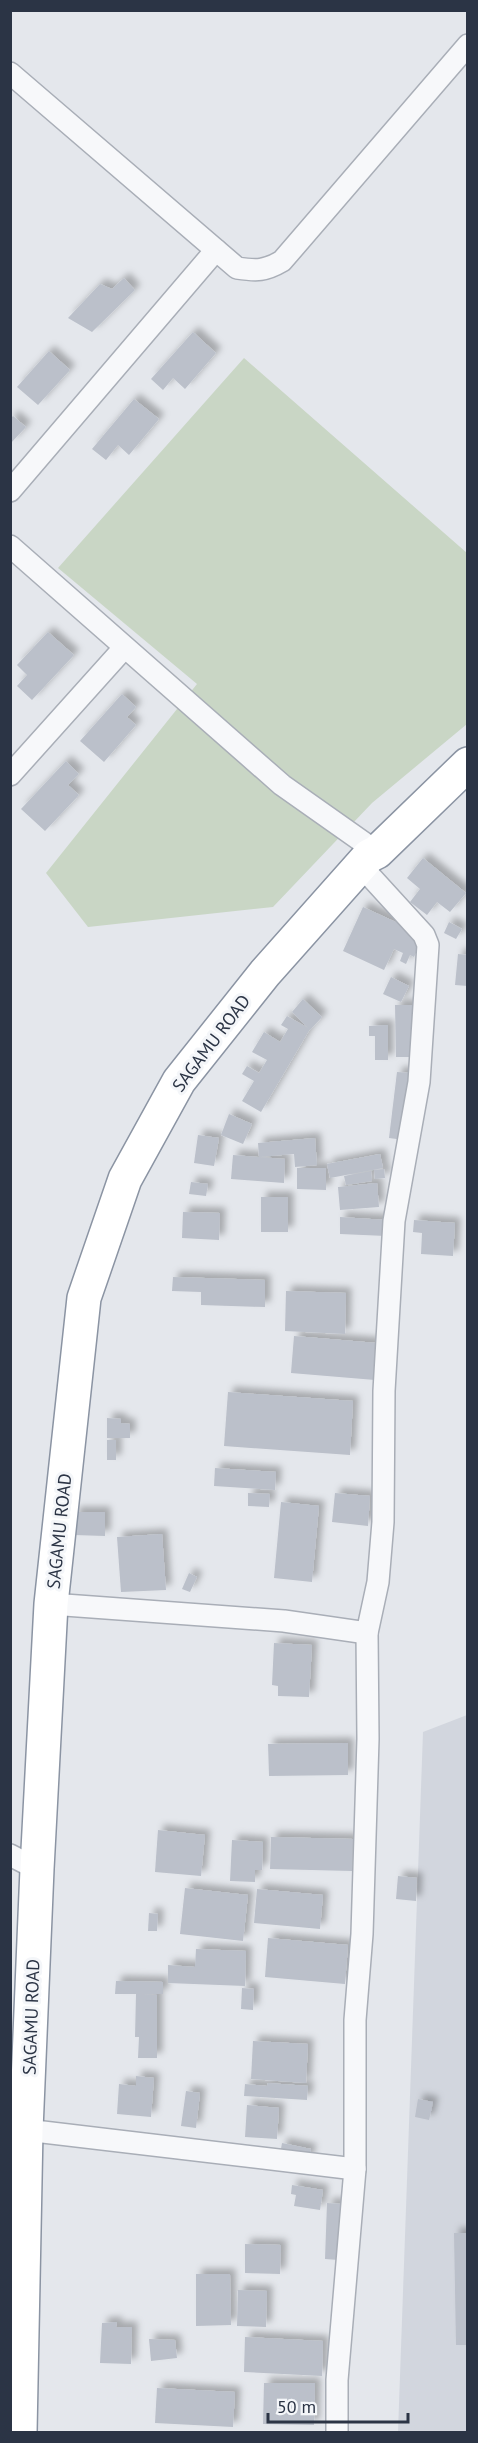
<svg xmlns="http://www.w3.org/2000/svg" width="478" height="2443" viewBox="0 0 478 2443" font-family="'PT Sans',sans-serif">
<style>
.built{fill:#d2d6de}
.green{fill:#c9d6c5}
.building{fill:#bbc0ca;filter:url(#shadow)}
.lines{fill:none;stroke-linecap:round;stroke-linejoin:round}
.minor-casing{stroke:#a9aeb7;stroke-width:24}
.trunk-casing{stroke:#8b94a3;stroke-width:36}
.minor{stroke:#f7f8fa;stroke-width:21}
.trunk{stroke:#fff;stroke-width:33}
.labels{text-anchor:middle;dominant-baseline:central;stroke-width:6;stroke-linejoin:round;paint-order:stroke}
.street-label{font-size:18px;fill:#2b3445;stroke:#f4f6f9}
</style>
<defs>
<filter id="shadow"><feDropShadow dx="5.5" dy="-5.5" stdDeviation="3" flood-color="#0004"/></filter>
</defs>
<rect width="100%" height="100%" fill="#e4e7ec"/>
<polygon class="built" points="467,1715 467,2432 398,2432 423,1732"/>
<polygon class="green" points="244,358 467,553 467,724 372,803 273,907 88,927 46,873 197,684 58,568"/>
<g class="building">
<polygon points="124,278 135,290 92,332 68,318 100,284 112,289"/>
<polygon points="193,332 216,353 185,389 173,378 163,390 151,379"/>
<polygon points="49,351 70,370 38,405 17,387"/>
<polygon points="134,399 159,419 129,455 118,445 106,460 92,449"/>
<polygon points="13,416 26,427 10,444 10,419"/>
<polygon points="48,632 74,655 32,700 17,686 27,675 17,665"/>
<polygon points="122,694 136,707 127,717 136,725 104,762 80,741"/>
<polygon points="66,761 79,774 68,785 79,795 45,831 21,809"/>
<polygon points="423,858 466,893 450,912 437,902 427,915 410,902 420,889 407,878"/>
<polygon points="363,907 424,935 414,957 410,955 406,964 400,961 403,953 394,949 384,970 343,951"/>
<polygon points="449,922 462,929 456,939 444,933"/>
<polygon points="458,954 468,955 468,986 455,985"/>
<polygon points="391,977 409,986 401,1002 383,994"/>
<polygon points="303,999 322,1017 310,1030 292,1012"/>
<polygon points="395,1005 416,1005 417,1057 396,1057"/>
<polygon points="287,1016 310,1029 261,1112 242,1101 254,1081 242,1074 247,1066 259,1073 267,1060 252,1052 264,1032 280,1042 288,1029 281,1025"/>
<polygon points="388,1025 388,1060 375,1060 375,1036 369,1036 369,1026"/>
<polygon points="397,1072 412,1073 404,1140 389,1138"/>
<polygon points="229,1114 252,1124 243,1144 221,1135"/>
<polygon points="198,1135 219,1138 214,1166 194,1163"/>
<polygon points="315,1138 317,1165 295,1167 294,1154 259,1157 258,1143"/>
<polygon points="380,1154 383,1168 330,1178 327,1164"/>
<polygon points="233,1155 285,1159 284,1183 231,1179"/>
<polygon points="297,1168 326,1168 326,1190 297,1189"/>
<polygon points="384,1169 385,1178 375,1179 374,1170"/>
<polygon points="371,1171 372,1181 346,1185 344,1176"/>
<polygon points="191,1182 208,1184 206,1196 189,1194"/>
<polygon points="377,1183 379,1207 340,1210 338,1187"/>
<rect x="261" y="1197" width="27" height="35"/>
<polygon points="183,1212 220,1213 219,1240 182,1238"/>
<polygon points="340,1217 386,1220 386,1236 340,1234"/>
<polygon points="414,1220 455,1223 453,1256 421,1254 422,1233 413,1232"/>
<polygon points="173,1277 265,1280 265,1307 201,1305 201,1292 172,1291"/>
<polygon points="286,1291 346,1293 345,1334 285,1331"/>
<polygon points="294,1336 377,1343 375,1380 291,1373"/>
<polygon points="228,1392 353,1401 350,1455 224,1446"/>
<polygon points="107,1418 121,1419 121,1423 130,1424 130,1438 107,1438"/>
<rect x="107" y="1440" width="9" height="20"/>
<polygon points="215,1468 276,1472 275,1490 214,1486"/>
<polygon points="248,1493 270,1494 269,1507 248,1506"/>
<polygon points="335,1493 370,1496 368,1526 332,1522"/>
<polygon points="281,1502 319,1506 312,1582 274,1578"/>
<polygon points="74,1512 105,1512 105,1536 74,1535"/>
<polygon points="162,1534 166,1590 121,1592 117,1537"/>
<polygon points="189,1573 197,1577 190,1592 182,1589"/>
<polygon points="274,1643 312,1645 309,1697 278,1696 278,1686 272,1685"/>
<polygon points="348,1743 348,1775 269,1776 268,1744"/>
<polygon points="158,1830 205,1835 201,1876 155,1872"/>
<polygon points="271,1837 353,1839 352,1871 270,1869"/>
<polygon points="232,1840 263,1842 262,1870 255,1870 255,1882 230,1881"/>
<polygon points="398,1876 417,1878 416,1901 396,1899"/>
<polygon points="185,1888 248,1895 243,1941 180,1934"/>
<polygon points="257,1889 323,1895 320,1929 254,1923"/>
<polygon points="149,1913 158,1914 157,1931 148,1931"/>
<polygon points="268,1938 348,1945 345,1984 265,1977"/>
<polygon points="196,1949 246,1951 245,1986 168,1983 168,1965 195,1967"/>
<polygon points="116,1981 163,1982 163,1994 143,1994 157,1995 157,2058 138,2058 139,2037 135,2037 136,1994 115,1994"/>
<polygon points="242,1988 254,1989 253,2010 241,2009"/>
<polygon points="253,2041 308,2044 306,2083 251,2079"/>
<polygon points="136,2076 154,2078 151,2117 117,2114 119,2084 136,2086"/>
<polygon points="268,2083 308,2086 307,2100 244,2096 245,2084 267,2086"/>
<polygon points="186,2091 200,2093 196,2128 181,2126"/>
<polygon points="418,2099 433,2102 429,2120 415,2117"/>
<polygon points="247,2105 279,2108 277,2139 245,2137"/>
<polygon points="282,2143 311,2149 308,2161 280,2155"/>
<polygon points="292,2185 323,2190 320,2210 294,2206 296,2195 291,2194"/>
<polygon points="327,2203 341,2204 339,2260 325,2259"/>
<polygon points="454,2233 468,2233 468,2345 456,2345"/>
<polygon points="245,2244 281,2245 280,2274 245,2273"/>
<polygon points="196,2274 230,2274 231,2325 196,2326"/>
<polygon points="238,2290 267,2291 266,2327 237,2326"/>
<polygon points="117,2322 116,2327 132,2327 131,2364 100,2363 102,2323"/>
<polygon points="245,2337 323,2341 322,2376 244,2372"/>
<polygon points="149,2339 175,2340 177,2358 151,2361"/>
<polygon points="264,2383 315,2383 314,2425 263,2424"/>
<polygon points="157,2388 235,2392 233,2427 155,2423"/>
</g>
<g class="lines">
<defs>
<g id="minor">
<path d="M10,73L237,268C257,271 265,271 282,261L468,45"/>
<polyline points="10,491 216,250"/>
<polyline points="10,546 282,785 377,852"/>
<polyline points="10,775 124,648"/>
<polyline points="51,1604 284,1621 367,1633"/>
<polyline points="10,1855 37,1869"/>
<polyline points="26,2130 355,2169"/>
<polyline points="337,2432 337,2380 355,2169 355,2020 362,1934 368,1739 367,1633 378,1582 383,1522 384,1391 394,1221 419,1082 428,945 424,935 361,866"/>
</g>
<polyline id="trunk" points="20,2432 26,2130 37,1869 51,1604 84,1298 125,1179 179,1081 265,973 369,856 377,852 468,764"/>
</defs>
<use href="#minor" class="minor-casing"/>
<use href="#trunk" class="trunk-casing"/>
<use href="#minor" class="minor"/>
<use href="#trunk" class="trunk"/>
</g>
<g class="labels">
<g class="street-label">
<text transform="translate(211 1043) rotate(-53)">SAGAMU ROAD</text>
<text transform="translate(59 1531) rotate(-84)">SAGAMU ROAD</text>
<text transform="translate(31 2017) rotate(-88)">SAGAMU ROAD</text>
</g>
</g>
<rect width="478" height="2443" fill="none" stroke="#2b3445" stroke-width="24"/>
<path d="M268 2413v9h140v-9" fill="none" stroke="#2b3445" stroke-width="3"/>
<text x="277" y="2413" font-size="18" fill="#2b3445" stroke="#f4f6f9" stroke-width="4.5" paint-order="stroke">50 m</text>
</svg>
